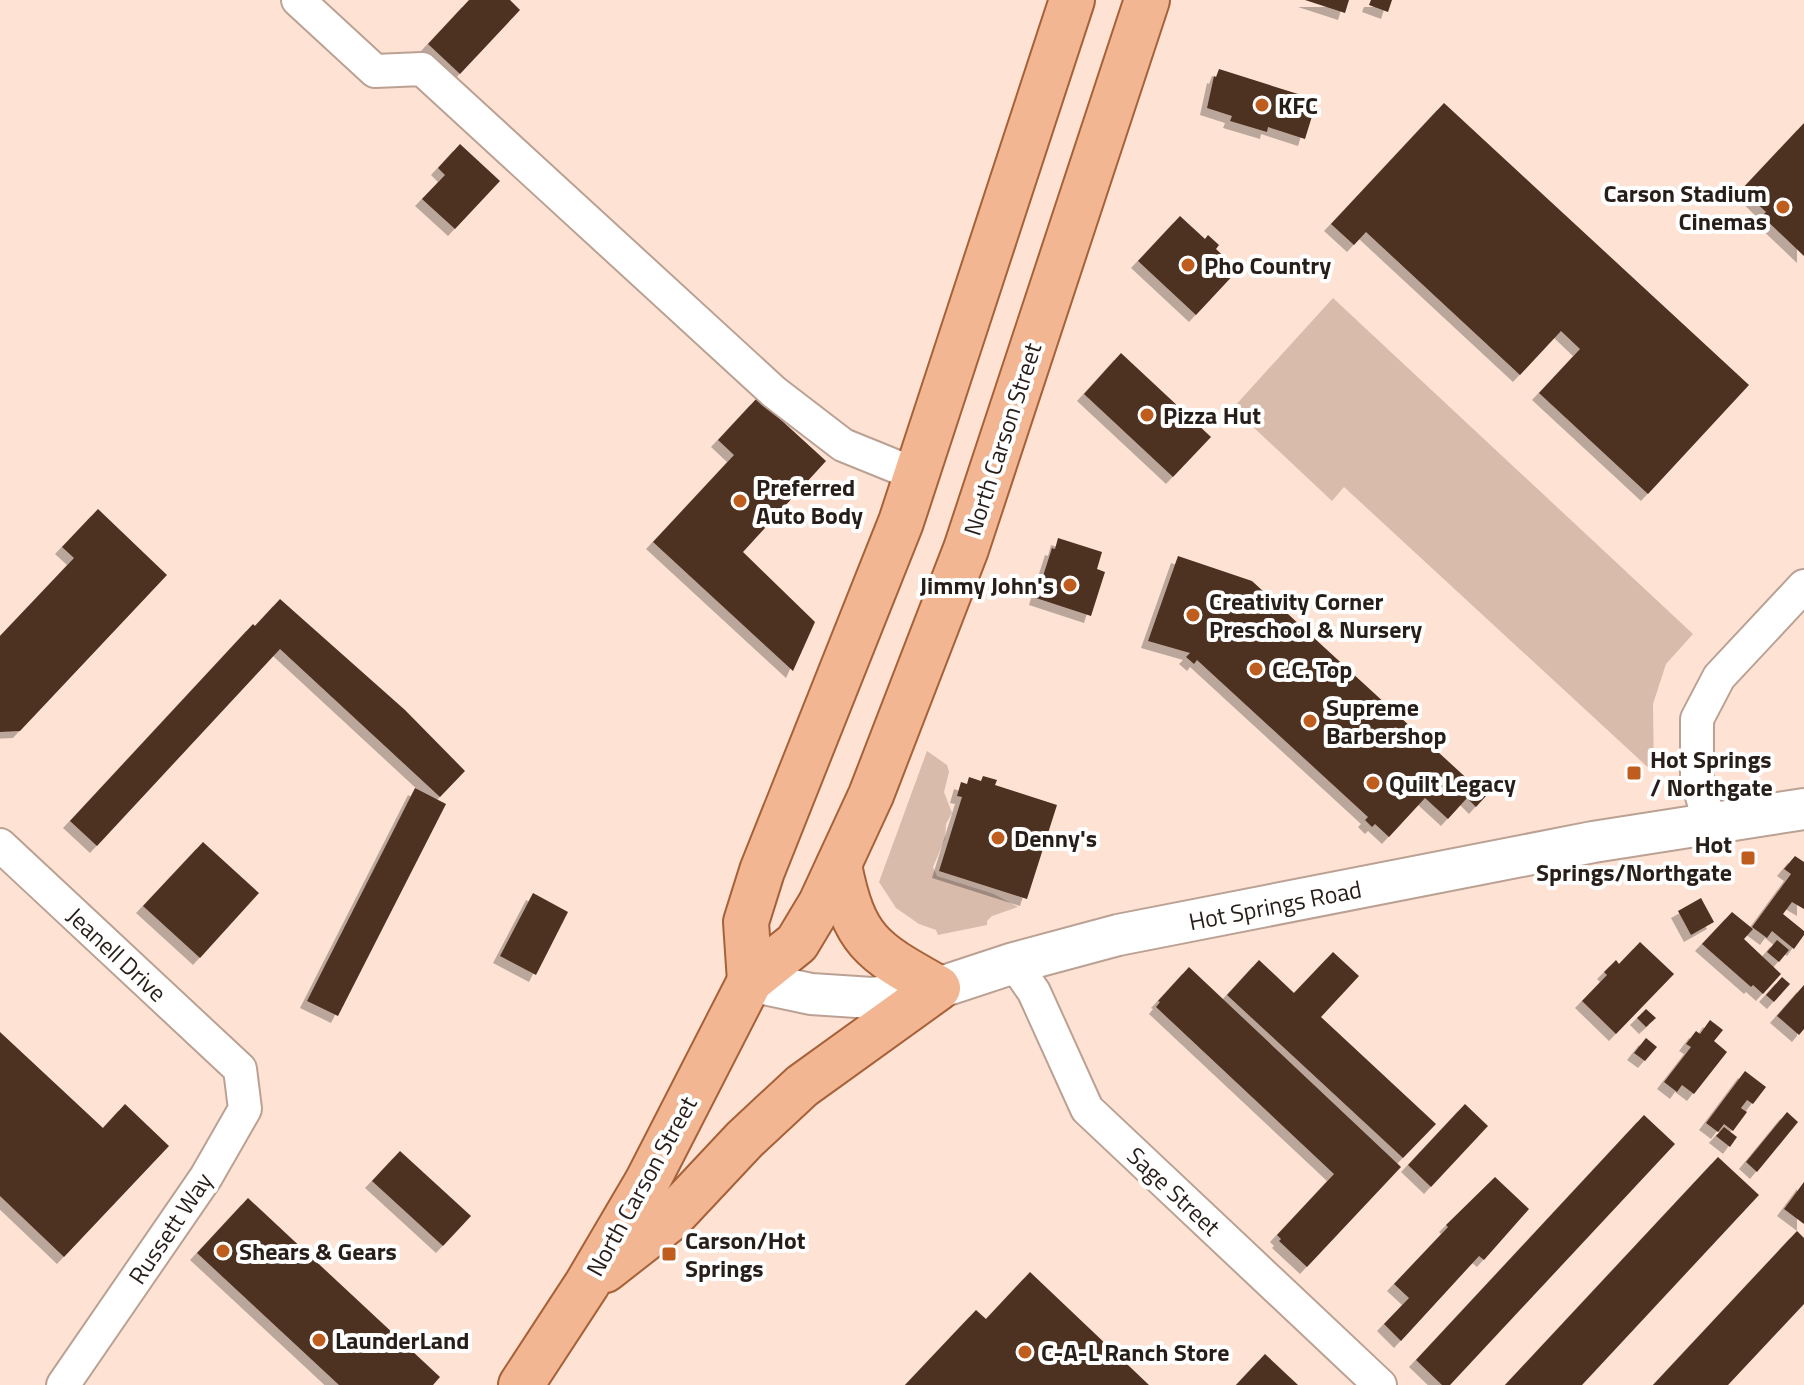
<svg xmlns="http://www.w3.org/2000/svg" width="1804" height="1385" viewBox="0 0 1804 1385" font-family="'Titillium Web',sans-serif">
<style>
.green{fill:#d9bbac}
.building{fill:#4d3020;filter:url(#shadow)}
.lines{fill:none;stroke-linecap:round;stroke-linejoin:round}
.minor-casing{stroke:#bba193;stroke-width:36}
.tertiary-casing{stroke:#bba193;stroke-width:44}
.primary-casing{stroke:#a76139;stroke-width:48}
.minor{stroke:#fff;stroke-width:32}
.tertiary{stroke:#fff;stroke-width:40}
.primary{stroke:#f3b692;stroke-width:44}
.poi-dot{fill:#be5d1e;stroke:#fff;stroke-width:3}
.labels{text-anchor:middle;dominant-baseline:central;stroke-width:8;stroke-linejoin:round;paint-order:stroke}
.poi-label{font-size:24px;font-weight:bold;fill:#281e19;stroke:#fff;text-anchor:start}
.street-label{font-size:24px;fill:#281e19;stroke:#fff}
</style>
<defs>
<filter id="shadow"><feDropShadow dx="-7" dy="7" stdDeviation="0" flood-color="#0004"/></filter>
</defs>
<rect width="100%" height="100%" fill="#fee3d4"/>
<g class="green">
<polygon points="1333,298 1693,634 1666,664 1653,704 1654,773 1344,487 1332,501 1233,408"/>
<polygon points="927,751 947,765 949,772 944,792 952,813 946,824 945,839 933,867 937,876 994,894 1018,907 992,916 987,921 987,925 938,935 936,930 919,924 896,908 879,882"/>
</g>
<g class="building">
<polygon points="469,0 510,0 520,10 460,74 428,44"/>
<polygon points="1305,0 1349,0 1345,13"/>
<polygon points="1371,0 1392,0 1388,12 1369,5"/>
<polygon points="1219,69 1317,100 1305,139 1268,127 1267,132 1230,121 1232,116 1207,108 1214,76 1216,77"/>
<polygon points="1444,103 1749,385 1648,494 1539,393 1580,349 1561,331 1520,375 1366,232 1354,245 1331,224"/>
<polygon points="1804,123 1804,256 1762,216 1766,212 1742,189"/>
<polygon points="460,144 500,181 455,229 422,199 445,175 438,168"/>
<polygon points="1180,216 1205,239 1208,235 1219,245 1216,249 1238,270 1196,315 1138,261"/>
<polygon points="1121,353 1211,437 1173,477 1084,394"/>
<polygon points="757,398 826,461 743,552 815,622 793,671 653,542 734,455 718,440"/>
<polygon points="98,509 167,575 20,731 0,732 0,636 74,558 62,547"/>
<polygon points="1058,538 1102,552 1097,569 1105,572 1091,616 1036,598 1052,548 1055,549"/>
<polygon points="1178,556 1252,581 1486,796 1476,807 1467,798 1448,819 1425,798 1389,837 1375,824 1372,827 1365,820 1368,817 1197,660 1194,664 1186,657 1190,653 1148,641"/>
<polygon points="280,599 405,710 465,771 440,797 280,649 97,846 70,821 253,624 255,626"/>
<polygon points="983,776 997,780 995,785 1057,805 1027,899 939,871 962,797 957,796 961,782 967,784 969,777 981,781"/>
<polygon points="415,788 446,804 338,1016 307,1001"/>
<polygon points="203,842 259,893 200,958 143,906"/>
<polygon points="1795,856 1804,862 1804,909 1792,902 1783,914 1804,931 1804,935 1794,949 1772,931 1767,938 1752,927 1791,874 1784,869"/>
<polygon points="533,893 568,912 536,975 500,956"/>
<polygon points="1701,898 1714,922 1691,935 1678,911"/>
<polygon points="1732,912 1753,929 1744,939 1781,974 1763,994 1753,985 1751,987 1702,944"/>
<polygon points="1777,940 1789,950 1779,962 1767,952"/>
<polygon points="1640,942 1674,974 1616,1034 1582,1001 1607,975 1604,972 1616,960 1619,964"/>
<polygon points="1333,952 1359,976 1321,1017 1436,1124 1403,1158 1227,995 1259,960 1294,993"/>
<polygon points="1189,967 1401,1167 1307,1267 1279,1241 1281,1239 1277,1235 1334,1174 1156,1007 1160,1002 1158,1001"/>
<polygon points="1782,977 1790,984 1774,1002 1766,995"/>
<polygon points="1804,985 1804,1029 1799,1035 1777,1016"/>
<polygon points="1646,1009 1656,1018 1646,1027 1637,1018"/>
<polygon points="1710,1020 1723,1030 1714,1041 1727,1052 1694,1094 1682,1085 1677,1092 1664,1082 1691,1047 1686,1044 1696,1031 1700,1034"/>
<polygon points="0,1032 103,1128 125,1104 169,1146 64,1257 0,1196"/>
<polygon points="1646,1038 1657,1047 1645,1061 1634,1053"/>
<polygon points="1745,1071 1766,1087 1753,1104 1747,1100 1741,1108 1747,1112 1733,1131 1724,1124 1718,1132 1706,1123"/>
<polygon points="1465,1104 1488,1126 1431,1187 1408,1165"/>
<polygon points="1787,1112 1798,1122 1757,1172 1746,1162"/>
<polygon points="1644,1115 1675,1144 1450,1385 1442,1385 1416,1360"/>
<polygon points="1724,1127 1737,1137 1730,1147 1716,1136"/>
<polygon points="400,1151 471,1216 443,1246 372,1181"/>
<polygon points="1718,1157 1759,1195 1582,1385 1505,1385"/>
<polygon points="1495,1177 1529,1209 1484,1260 1479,1256 1401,1341 1384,1324 1409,1298 1394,1284 1448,1227 1446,1225"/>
<polygon points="1804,1182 1804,1224 1784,1209"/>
<polygon points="248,1198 440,1377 433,1385 339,1385 197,1253"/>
<polygon points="1797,1231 1804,1238 1804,1304 1728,1385 1653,1385"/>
<polygon points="1030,1272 1149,1385 905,1385 976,1310 986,1319"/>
<polygon points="1265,1354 1298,1385 1236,1385"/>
</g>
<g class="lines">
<defs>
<g id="minor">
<polyline points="298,0 375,71 422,69 774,392 843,445 917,475"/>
<polyline points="1710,824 1697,779 1697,719 1719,677 1804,586"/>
<polyline points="0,845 240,1069 245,1109 206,1177 63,1385"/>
<polyline points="1014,963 1034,992 1087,1109 1380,1385"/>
</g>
<polyline id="tertiary" points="750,981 811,994 872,998 938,988 1014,963 1118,935 1593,842 1804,809"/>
<g id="primary">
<polyline points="750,981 746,922 762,871 901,522 1072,0"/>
<path d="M605,1270L669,1220L745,1139L802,1086L938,988C872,951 854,942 839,865"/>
<polyline points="521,1385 587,1284 647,1182 750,981 797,943 821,903 871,795 966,549 1147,0"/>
</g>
</defs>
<use href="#minor" class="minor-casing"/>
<use href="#tertiary" class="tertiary-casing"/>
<use href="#primary" class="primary-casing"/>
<use href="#minor" class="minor"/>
<use href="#tertiary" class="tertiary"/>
<use href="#primary" class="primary"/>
</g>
<g class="poi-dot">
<circle cx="1262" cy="105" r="8"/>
<circle cx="1783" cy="207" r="8"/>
<circle cx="1188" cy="265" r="8"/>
<circle cx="1147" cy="415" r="8"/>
<circle cx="740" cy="501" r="8"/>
<circle cx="1070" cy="585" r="8"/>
<circle cx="1193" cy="615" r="8"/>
<circle cx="1256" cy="669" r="8"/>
<circle cx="1310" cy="721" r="8"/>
<rect x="1626" y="765" width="16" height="16" rx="4"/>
<circle cx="1373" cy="783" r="8"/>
<circle cx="998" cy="838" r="8"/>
<rect x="1740" y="850" width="16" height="16" rx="4"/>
<circle cx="223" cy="1251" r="8"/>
<rect x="661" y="1246" width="16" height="16" rx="4"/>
<circle cx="319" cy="1340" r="8"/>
<circle cx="1025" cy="1352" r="8"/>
</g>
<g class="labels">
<g class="poi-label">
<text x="1278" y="105">KFC</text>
<text x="1767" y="193" text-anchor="end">Carson Stadium<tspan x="1767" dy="28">Cinemas</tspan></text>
<text x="1204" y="265">Pho Country</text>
<text x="1163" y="415">Pizza Hut</text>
<text x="756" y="487">Preferred<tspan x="756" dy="28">Auto Body</tspan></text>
<text x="1054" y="585" text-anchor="end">Jimmy John's</text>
<text x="1209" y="601">Creativity Corner<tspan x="1209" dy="28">Preschool &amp; Nursery</tspan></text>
<text x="1272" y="669">C.C. Top</text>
<text x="1326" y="707">Supreme<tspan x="1326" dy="28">Barbershop</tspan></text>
<text x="1650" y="759">Hot Springs<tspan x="1650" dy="28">/ Northgate</tspan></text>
<text x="1389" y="783">Quilt Legacy</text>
<text x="1014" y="838">Denny's</text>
<text x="1732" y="844" text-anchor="end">Hot<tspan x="1732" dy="28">Springs/Northgate</tspan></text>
<text x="685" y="1240">Carson/Hot<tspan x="685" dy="28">Springs</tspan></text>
<text x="239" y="1251">Shears &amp; Gears</text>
<text x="335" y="1340">LaunderLand</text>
<text x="1041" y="1352">C-A-L Ranch Store</text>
</g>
<g class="street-label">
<text transform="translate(1002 439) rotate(-72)">North Carson Street</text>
<text transform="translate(1275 905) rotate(-11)">Hot Springs Road</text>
<text transform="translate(117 954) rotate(43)">Jeanell Drive</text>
<text transform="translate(641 1186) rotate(-61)">North Carson Street</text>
<text transform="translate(1174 1191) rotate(43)">Sage Street</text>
<text transform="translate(170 1228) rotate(-56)">Russett Way</text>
</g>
</g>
</svg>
